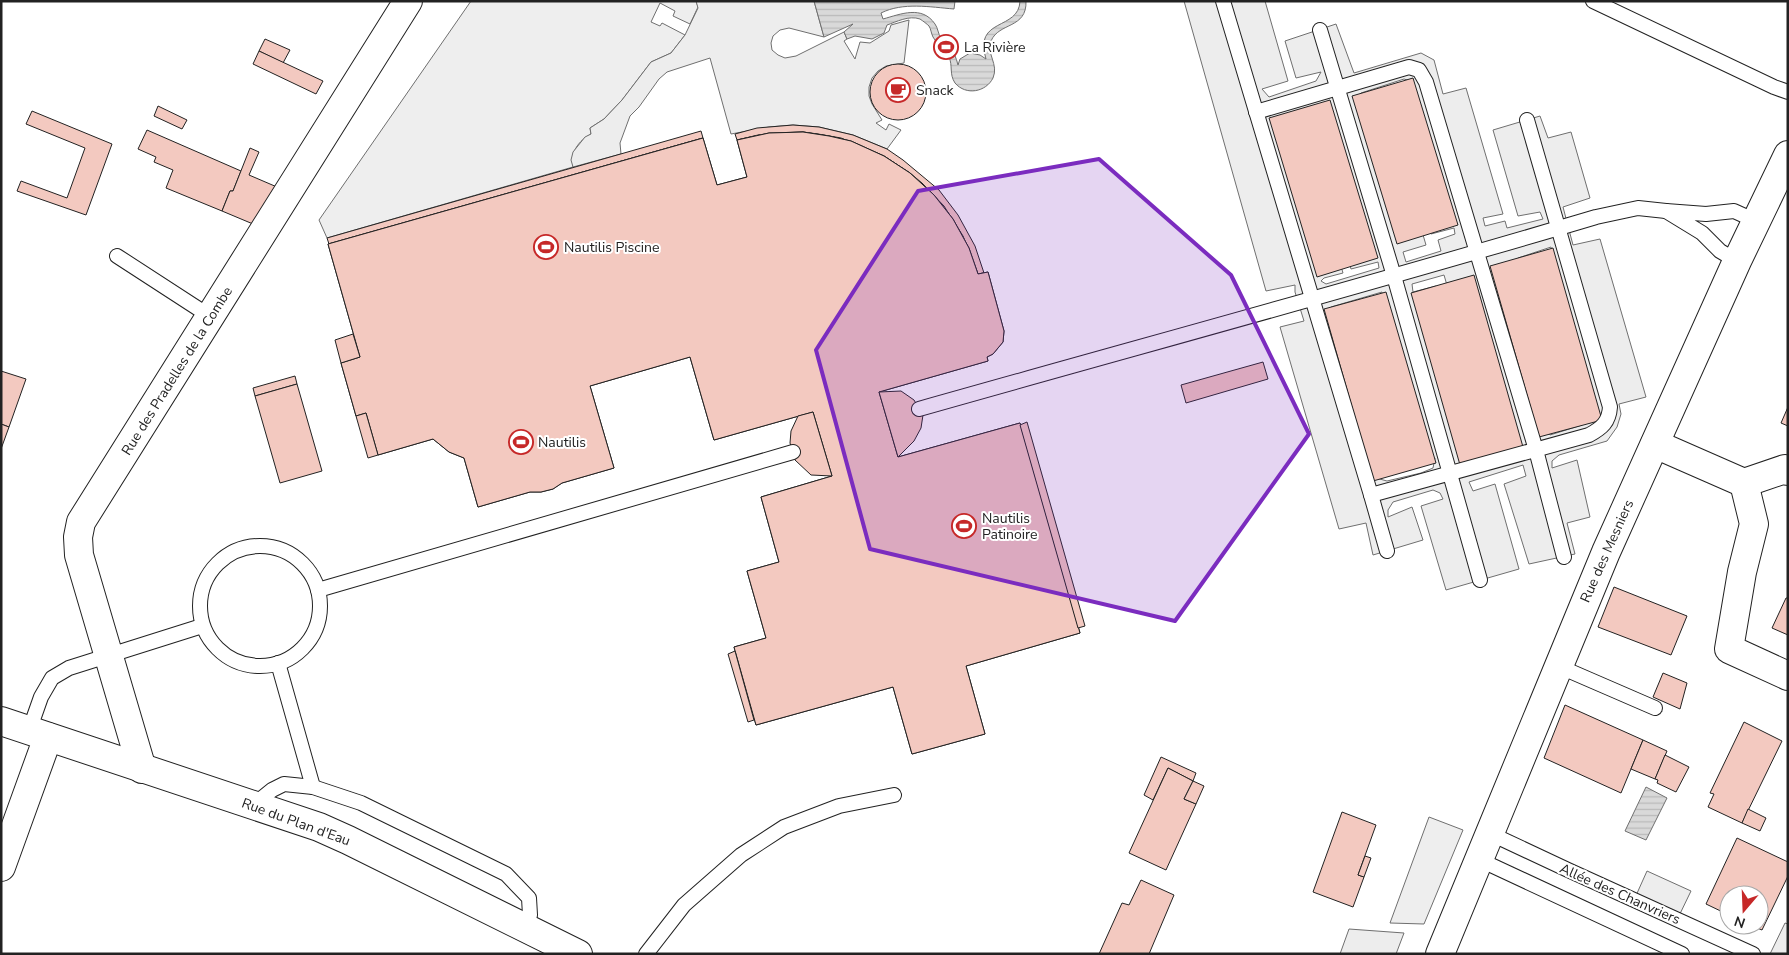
<svg xmlns="http://www.w3.org/2000/svg" width="1789" height="955" viewBox="0 0 1789 955" font-family="'Nunito Sans',sans-serif">
<style>
.grass{fill:#eee;stroke:#6f6f6f}
.parking{fill:#ededed;stroke:#6f6f6f;fill-rule:evenodd}
.water{fill:url(#water-rules);stroke:#6f6f6f}
.building{fill:#f3c9c0;stroke:#222;fill-rule:evenodd}
.lines{fill:none;stroke-linecap:round;stroke-linejoin:round}
.lane-casing{stroke:#222;stroke-width:16}
.street-casing{stroke:#222;stroke-width:30}
.lane{stroke:#fff;stroke-width:14}
.street{stroke:#fff;stroke-width:28}
.marked{fill:#7b2cbf;fill-opacity:0.2;stroke:#7b2cbf;stroke-width:4;stroke-linejoin:round}
.labels{text-anchor:middle;dominant-baseline:central;stroke-width:4;stroke-linejoin:round;paint-order:stroke}
.poi-label{font-size:14px;fill:#222;stroke:#fff;text-anchor:start}
.street-label{font-size:14px;fill:#222;stroke:#fff}
</style>
<defs>
<pattern id="water-rules" width="6" height="5" patternUnits="userSpaceOnUse" patternTransform="scale(1.25)"><rect width="6" height="5" fill="#d9d9d9"/><path d="M0 2.5h6" fill="none" stroke="#bababa"/></pattern>
</defs>
<rect width="100%" height="100%" fill="#fff"/>
<g class="grass">
<path d="M471,1H696L698,7L690,24L673,16L675,11L660,3L651,22L660,26L662,23L685,35L671,53L651,62L622,100L604,119L590,128L591,134C578,141 570,153 573,167L327,238L319,220Z"/>
<polygon points="1429,817 1463,830 1424,924 1390,923"/>
</g>
<g class="parking">
<polygon points="696,1 814,1 824,37 789,28 780,30 773,36 771,43 772,50 778,55 785,58 796,56 844,32 847,39 844,41 855,59 860,42 870,43 889,31 891,25 909,20 904,63 886,66 878,71 872,78 869,87 869,96 872,104 882,120 876,123 886,130 889,124 901,130 887,149 853,135 819,127 793,125 769,127 731,134 710,58 667,72 659,79 639,107 630,116 620,143 621,154 573,167 571,160 573,152 585,137 591,134 590,128 604,119 622,100 651,62 671,53 685,35 698,8"/>
<path d="M1184,1H1265L1288,81L1262,89L1269,97L1316,81L1321,72L1296,78L1285,41L1336,24L1354,73L1421,53L1434,60L1443,94L1466,88L1503,214L1483,218L1485,226L1505,221L1507,228L1543,219L1540,212L1518,216L1493,130L1540,116L1548,138L1571,132L1590,198L1563,207L1573,245L1600,239L1646,397L1619,404L1621,414L1617,427L1607,441L1559,455L1552,461V468L1577,460L1590,517L1567,523L1575,554L1529,564L1504,484L1526,476L1523,465L1469,482L1473,491L1495,484L1519,569L1446,590L1421,506L1443,499L1440,493L1433,490L1393,502L1388,510V517L1412,507L1423,540L1373,555L1366,523L1339,529L1280,327L1304,321L1295,292V285L1266,291ZM1404,79L1414,82L1389,97L1431,234L1454,228L1455,234L1438,240L1441,251L1406,262L1403,252L1426,245L1382,96L1358,103L1361,93ZM1307,119L1351,269L1378,262L1379,268L1326,284L1321,281L1324,278L1343,273L1300,127ZM1551,247L1582,425L1550,435L1544,428L1518,258ZM1444,275L1493,443L1436,286L1413,292L1412,284ZM1382,292L1409,464L1435,458L1433,468L1421,473L1387,481L1376,478L1331,307Z"/>
<polygon points="1647,871 1691,891 1677,920 1634,900"/>
<polygon points="1785,923 1788,924 1788,954 1770,954"/>
<polygon points="1349,929 1404,933 1396,954 1340,954"/>
</g>
<g class="water">
<path d="M814,1H955L954,9C930,7 903,2 881,13L883,19C901,14 922,5 935,24C938,28 938,34 941,38C950,49 954,49 958,65L960,59L970,53L980,55L986,59C973,17 1019,31 1020,1H1026C1027,29 999,22 991,41C986,54 999,64 993,78C986,92 966,96 955,83C949,74 953,66 949,57C945,49 937,45 933,37C931,33 931,29 929,26C927,24 923,21 920,19C909,15 896,22 887,25L884,33L872,39L855,36L847,39L844,32L853,24L824,37Z"/>
<polygon points="1646,787 1667,798 1646,840 1625,831"/>
</g>
<g class="building">
<polygon points="265,39 290,50 283,63 259,51"/>
<polygon points="259,51 323,81 316,94 253,64"/>
<circle cx="898" cy="92" r="28"/>
<polygon points="1413,78 1458,225 1397,244 1352,96"/>
<polygon points="1330,100 1378,258 1317,277 1269,118"/>
<polygon points="158,106 187,120 182,129 154,116"/>
<polygon points="32,111 112,144 86,215 17,191 21,181 67,198 85,148 26,124"/>
<polygon points="793,125 819,127 853,135 887,149 903,160 939,190 958,215 975,246 984,273 978,274 963,236 944,206 922,183 910,173 884,156 841,138 818,134 803,132 779,133 758,135 737,140 735,134 757,128"/>
<polygon points="147,130 241,171 233,191 230,191 222,211 166,188 173,170 154,162 156,157 138,149"/>
<polygon points="701,131 703,138 329,244 327,238"/>
<path d="M803,132L829,136L851,141L884,156L910,173L934,195L953,219L969,248L978,274L988,272L1004,331L1003,342L993,354L987,357L988,361L879,392L898,457L1020,423L1080,633L966,666L985,734L912,754L893,687L756,725L734,647L766,638L747,571L779,562L761,497L832,476L813,412L714,440L690,357L590,386L614,468L562,483L553,489L541,492H530L478,507L464,458L449,452L433,439L378,455L366,413L356,416L341,363L360,357L328,244L703,138L717,185L747,177L737,140L769,133ZM822,319L836,371L804,380L789,328ZM681,323L687,344L621,363L615,342Z"/>
<polygon points="803,132 829,136 851,141 884,156 910,173 934,195 953,219 969,248 978,274 988,272 1004,331 1003,342 993,354 987,357 988,361 879,392 898,457 1020,423 1080,633 966,666 985,734 912,754 893,687 756,725 734,647 766,638 747,571 779,562 761,497 832,476 813,412 714,440 690,357 590,386 614,468 562,483 553,489 541,492 530,492 478,507 464,458 449,452 433,439 378,455 366,413 356,416 341,363 360,357 328,244 703,138 717,185 747,177 737,140 769,133"/>
<polygon points="250,148 259,152 249,175 277,187 253,224 222,211 230,191 233,191"/>
<polygon points="1553,248 1602,420 1539,437 1490,266"/>
<polygon points="1474,275 1523,447 1460,465 1411,293"/>
<polygon points="1386,292 1436,463 1373,481 1324,309"/>
<polygon points="353,334 360,357 341,363 335,340"/>
<polygon points="1263,362 1268,379 1186,403 1181,385"/>
<polygon points="1,371 26,379 9,427 1,424"/>
<polygon points="295,376 297,384 255,396 253,388"/>
<polygon points="297,384 322,471 280,483 255,396"/>
<polygon points="901,391 914,400 923,415 921,428 914,441 898,457 879,392"/>
<polygon points="1788,407 1788,426 1781,423"/>
<polygon points="813,412 832,476 811,475 795,460 790,443 791,431 798,416"/>
<polygon points="366,413 378,455 368,458 356,416"/>
<polygon points="1027,422 1085,626 1078,628 1020,425"/>
<polygon points="1,424 9,427 1,449"/>
<polygon points="1614,587 1687,616 1671,655 1598,627"/>
<polygon points="1786,598 1788,598 1788,635 1772,628"/>
<polygon points="735,651 754,720 748,722 728,654"/>
<polygon points="1663,673 1687,683 1680,709 1653,697"/>
<polygon points="1565,705 1643,740 1621,793 1544,758"/>
<polygon points="1744,722 1782,741 1742,823 1708,807 1714,794 1710,793"/>
<polygon points="1643,740 1667,751 1655,779 1631,769"/>
<polygon points="1665,755 1689,767 1676,792 1657,783 1658,780 1655,779"/>
<polygon points="1161,757 1196,773 1193,781 1168,768 1153,800 1144,795"/>
<polygon points="1168,768 1193,781 1184,799 1196,804 1166,870 1129,853"/>
<polygon points="1193,781 1204,786 1196,804 1184,799"/>
<polygon points="1748,809 1766,818 1760,831 1742,823"/>
<polygon points="1342,812 1376,825 1358,875 1364,877 1353,907 1313,892"/>
<polygon points="1737,838 1788,862 1788,876 1762,930 1750,925 1759,925 1759,895 1729,895 1729,915 1706,904"/>
<polygon points="1365,856 1371,858 1364,877 1358,875"/>
<polygon points="1141,880 1174,895 1149,954 1099,954 1122,903 1129,905"/>
</g>
<g class="lines">
<defs>
<g id="lane">
<path d="M1223,1L1371,495L1589,435C1602,428 1609,422 1610,407L1527,120"/>
<polyline points="1593,1 1774,87 1788,92"/>
<polyline points="1320,30 1394,276 1480,580"/>
<polyline points="1256,112 1409,67 1419,70 1426,82 1536,450 1564,557"/>
<polyline points="117,256 211,317"/>
<polyline points="1737,261 1720,251 1702,233 1666,211 1706,214 1734,211 1756,221"/>
<path d="M919,409C1145,345 1371,284 1596,217L1638,208L1666,211"/>
<polyline points="1371,495 1387,551"/>
<circle cx="260" cy="606" r="60"/>
<polyline points="318,590 793,452"/>
<polyline points="278,663 313,787"/>
<polyline points="1558,666 1655,708"/>
<polyline points="29,731 41,697 52,678 69,668 202,626"/>
<polyline points="252,806 272,790 284,784 313,787 361,803 506,874 529,898 530,915 525,927"/>
<polyline points="1489,833 1568,870 1753,954"/>
<polyline points="1478,859 1682,954"/>
<polyline points="646,954 684,905 741,855 784,827 839,806 894,795"/>
</g>
<g id="street">
<polyline points="1655,444 1744,483 1785,469 1788,471"/>
<polyline points="1744,483 1754,524 1742,572 1729,649 1788,676"/>
<polyline points="1,721 319,827 348,840 578,954"/>
<polyline points="142,769 79,555 78,537 81,522 408,1"/>
<polyline points="1,867 48,737"/>
<polyline points="1440,954 1606,552 1737,261 1788,155"/>
</g>
</defs>
<use href="#lane" class="lane-casing"/>
<use href="#street" class="street-casing"/>
<use href="#lane" class="lane"/>
<use href="#street" class="street"/>
</g>
<path class="marked" d="M1099,159L1231,275L1309,434L1175,621L870,549L816,350L918,191Z"/>
<defs>
<symbol id="stadium-ring" viewBox="-11 -11 22 22"><circle r="9.5" fill="#fff" stroke="#c62828" stroke-width="1.5"/><path d="M0-5a6.5 5 0 1 0 0 10a6.5 5 0 1 0 0-10ZM-3.5-1.8h7v3.6h-7Z" fill="#c62828"/></symbol>
<symbol id="cafe-ring" viewBox="-11 -11 22 22"><circle r="9.5" fill="#fff" stroke="#c62828" stroke-width="1.5"/><path d="M-5.5-4.5H6V0H3Q3 3.5 0 3.5H-2.5Q-5.5 3.5-5.5 0ZM3-3.2v2h1.7v-2ZM-6 4.5H4V6H-6Z" fill="#c62828"/></symbol>
</defs>
<g fill-rule="evenodd">
<use href="#stadium-ring" x="932" y="33" width="28" height="28"/>
<use href="#cafe-ring" x="884" y="76" width="28" height="28"/>
<use href="#stadium-ring" x="532" y="233" width="28" height="28"/>
<use href="#stadium-ring" x="507" y="428" width="28" height="28"/>
<use href="#stadium-ring" x="950" y="512" width="28" height="28"/>
</g>
<g class="labels">
<g class="poi-label">
<text x="964" y="47">La Rivière</text>
<text x="916" y="90">Snack</text>
<text x="564" y="247">Nautilis Piscine</text>
<text x="538" y="442">Nautilis</text>
<text x="982" y="518">Nautilis<tspan x="982" dy="16">Patinoire</tspan></text>
</g>
<g class="street-label">
<text transform="translate(177 371) rotate(-58)">Rue des Pradelles de la Combe</text>
<text transform="translate(1607 551) rotate(-66)">Rue des Mesniers</text>
<text transform="translate(296 822) rotate(20)">Rue du Plan d'Eau</text>
<text transform="translate(1620 894) rotate(24)">Allée des Chanvriers</text>
</g>
</g>
<rect width="1789" height="955" fill="none" stroke="#222222" stroke-width="5"/>
<g transform="translate(1744 910) rotate(199)"><circle r="24" fill="#ffffff" stroke="#a7a7a7"/>
<path d="M0-4L9 19L0 12L-9 19Z" fill="#c62828"/>
<text y="-8" font-size="14" font-weight="bold" text-anchor="middle" fill="#222222">N</text>
</g>
</svg>
